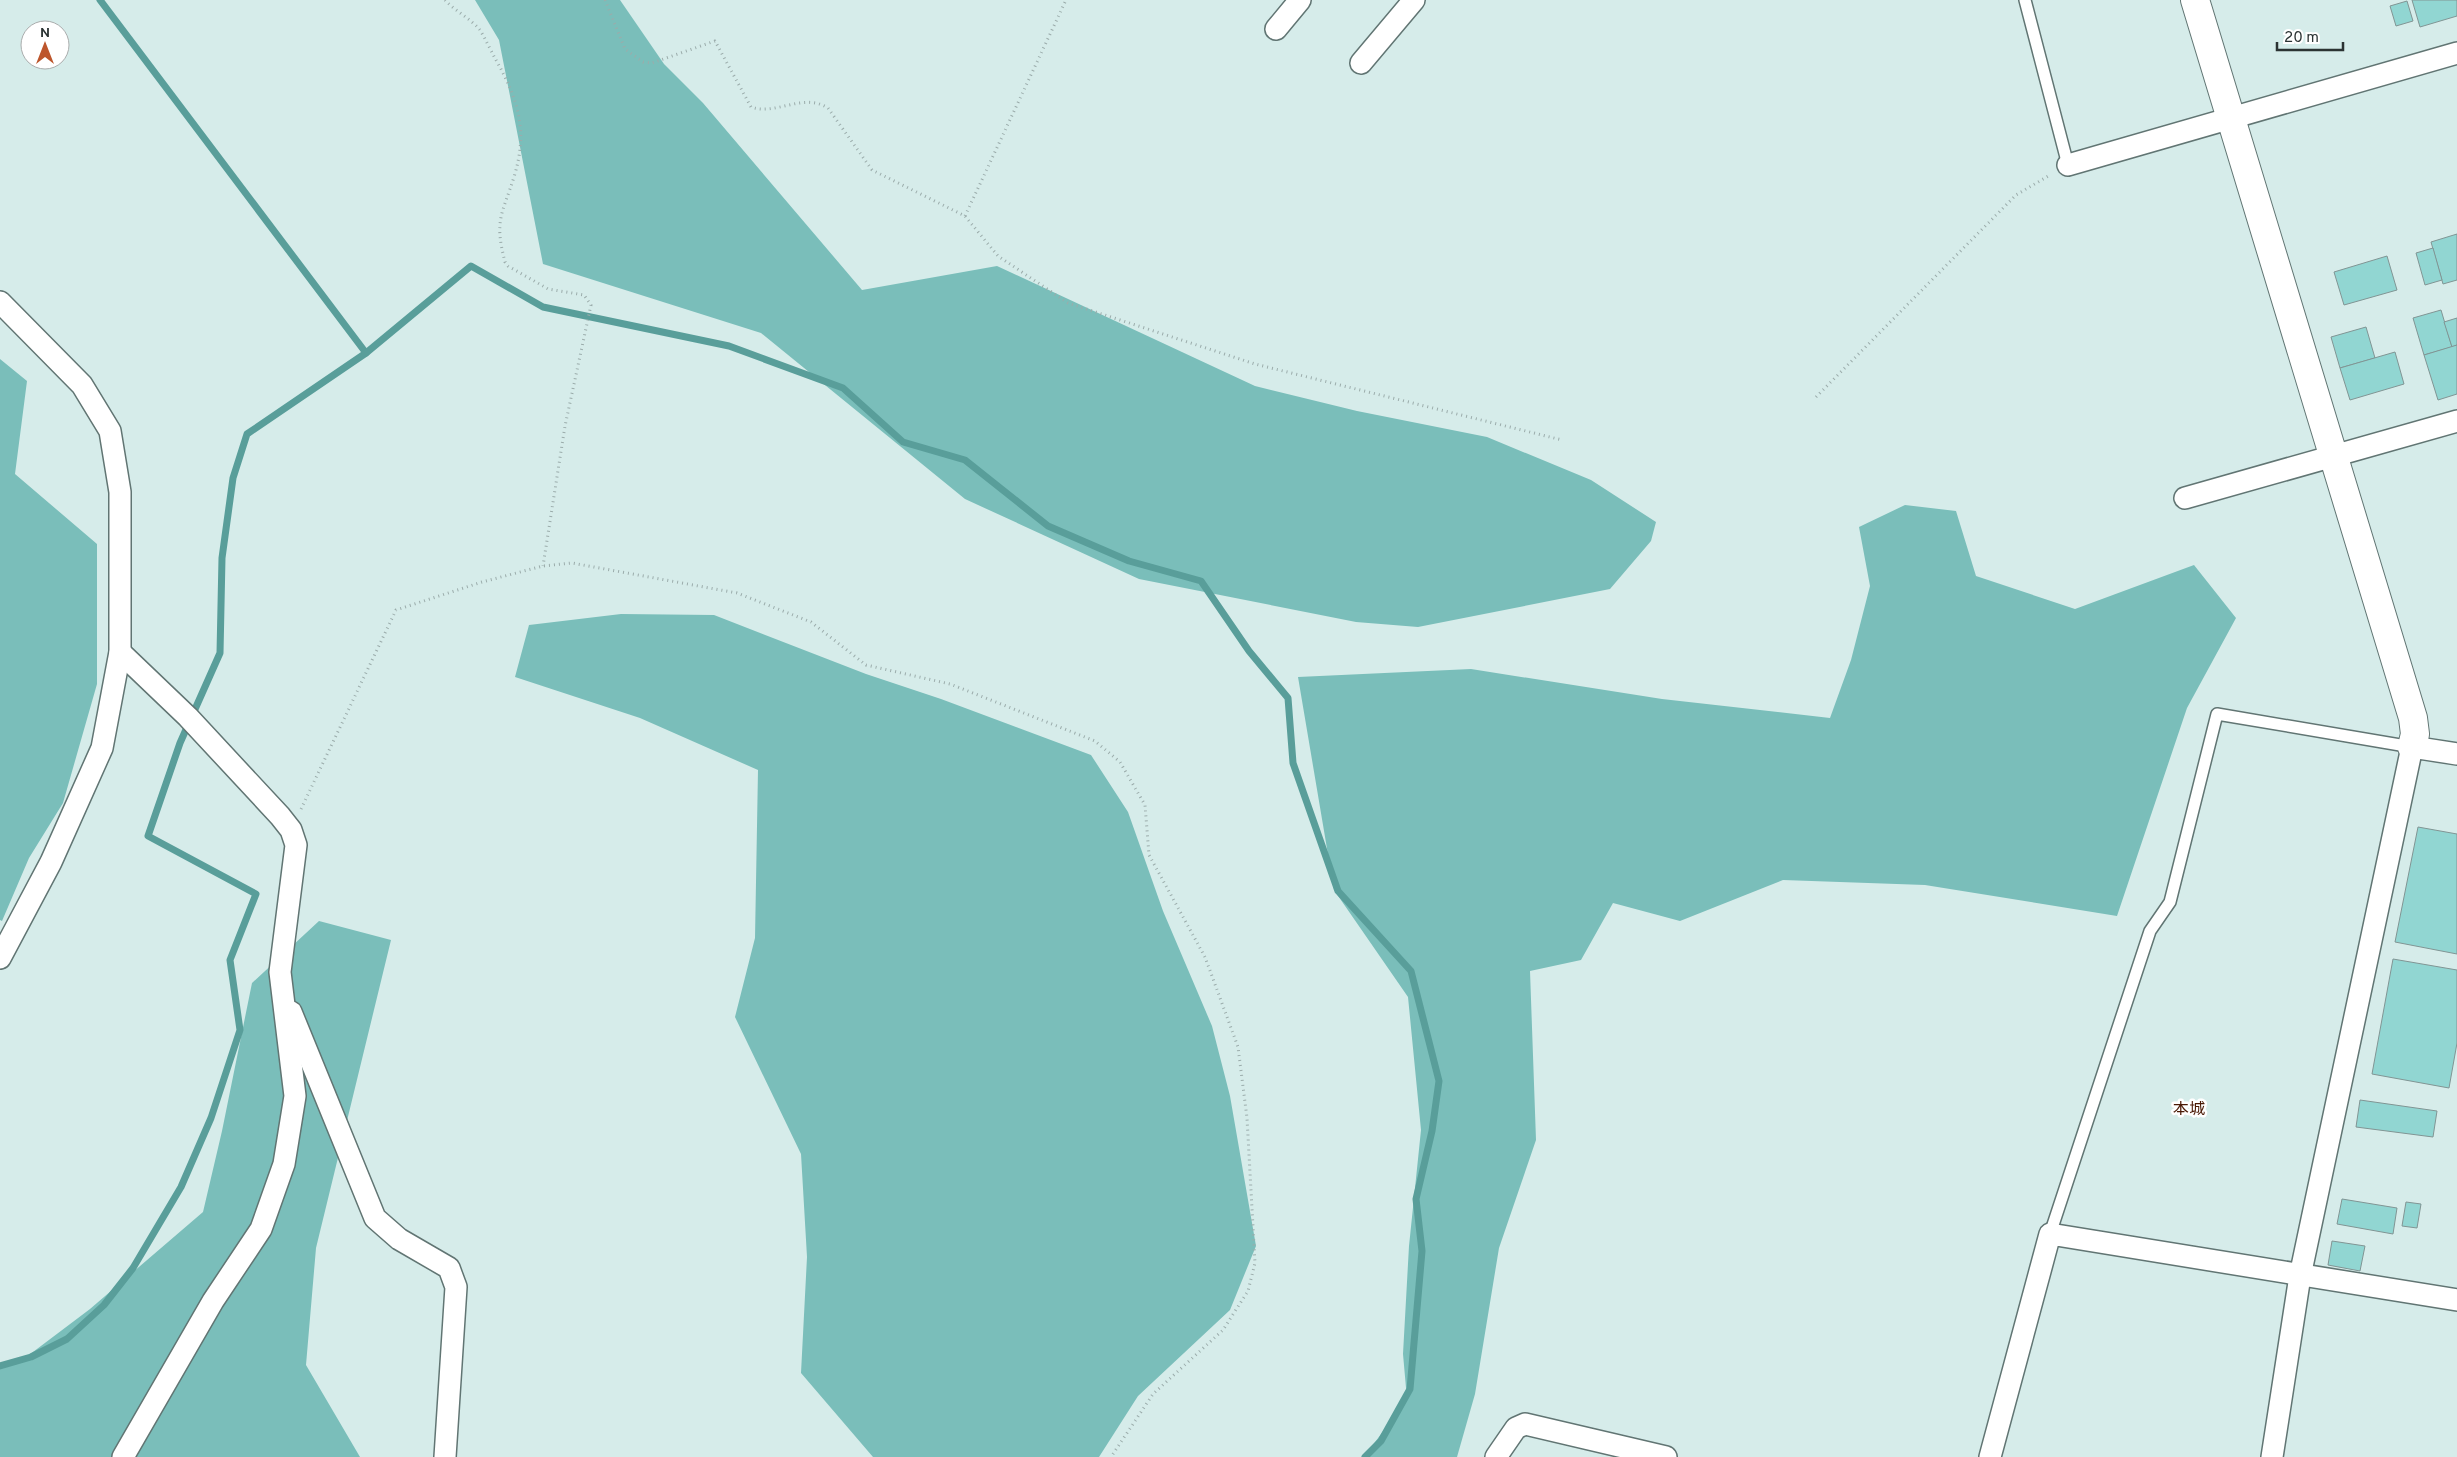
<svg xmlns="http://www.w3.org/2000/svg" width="2457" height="1457" viewBox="0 0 2457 1457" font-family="Overpass,'Noto Sans JP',sans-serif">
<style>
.forest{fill:#7abeba}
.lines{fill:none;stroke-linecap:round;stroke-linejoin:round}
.stream{stroke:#599e9a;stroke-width:7}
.building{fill:#91d6d2;stroke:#819594}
.lane-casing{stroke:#617573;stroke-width:14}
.street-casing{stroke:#617573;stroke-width:24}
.secondary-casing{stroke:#617573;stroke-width:30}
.path{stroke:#9bacab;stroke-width:3;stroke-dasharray:1 4;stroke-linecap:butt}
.lane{stroke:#fff;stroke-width:11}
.street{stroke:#fff;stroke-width:21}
.secondary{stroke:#fff;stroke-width:28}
.labels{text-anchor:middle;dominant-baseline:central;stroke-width:5;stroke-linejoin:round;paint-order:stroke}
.quarter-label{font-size:16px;fill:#4a1905;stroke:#fff}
</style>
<rect width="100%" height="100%" fill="#d6ecea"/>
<g class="forest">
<polygon points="475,0 620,0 664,64 703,103 862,290 997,266 1255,386 1357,411 1487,437 1591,480 1656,522 1651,541 1610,589 1418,627 1356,622 1139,579 965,499 761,333 543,264 499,40"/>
<polygon points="0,359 27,381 15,474 97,544 97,684 63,803 29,858 2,921 0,920"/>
<polygon points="1905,505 1956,511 1976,576 2075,609 2194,565 2236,618 2187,708 2117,916 1925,885 1783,880 1680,921 1613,903 1581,960 1530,971 1536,1140 1499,1248 1475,1394 1457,1457 1364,1457 1407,1399 1403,1354 1409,1246 1421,1130 1408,997 1334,890 1298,677 1471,669 1662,699 1830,718 1851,660 1870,586 1859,527"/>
<polygon points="621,614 714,615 866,674 941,699 1091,755 1128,812 1163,911 1212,1026 1230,1096 1256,1246 1230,1310 1138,1396 1099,1457 873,1457 801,1373 807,1257 801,1154 735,1017 755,938 758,770 640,718 515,677 529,625"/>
<polygon points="319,921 391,940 316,1248 306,1365 360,1457 0,1457 0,1364 29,1355 90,1309 203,1212 222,1131 252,983"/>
</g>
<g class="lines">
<g class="stream">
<polyline points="100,0 366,353"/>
<polyline points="0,1366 31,1357 67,1339 104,1305 133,1268 181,1187 211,1118 240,1030 230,960 256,894 148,836 180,743 220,653 222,558 233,478 247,434 366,353 471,266 543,307 729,346 843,388 903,442 965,460 1048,526 1129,561 1201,581 1249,651 1288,698 1293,763 1338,891 1411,971 1439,1081 1432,1131 1416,1199 1422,1251 1410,1389 1381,1441 1365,1457"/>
</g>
</g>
<g class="building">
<polygon points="2412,0 2457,0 2457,16 2420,27"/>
<polygon points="2407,1 2413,21 2396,26 2390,6"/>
<polygon points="2457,234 2457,280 2443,284 2431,242"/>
<polygon points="2433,248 2442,280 2425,285 2416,253"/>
<polygon points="2387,256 2397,290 2344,305 2334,272"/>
<polygon points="2441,310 2452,347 2424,355 2413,318"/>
<polygon points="2457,318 2457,345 2452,347 2444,322"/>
<polygon points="2366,327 2375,358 2340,368 2331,337"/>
<polygon points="2457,345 2457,394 2438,400 2424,355"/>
<polygon points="2395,352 2404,384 2350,400 2340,368"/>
<polygon points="2418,827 2457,834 2457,954 2395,942"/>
<polygon points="2393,959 2457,970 2457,1043 2449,1088 2372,1074"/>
<polygon points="2360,1100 2437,1111 2433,1137 2356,1127"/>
<polygon points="2342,1199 2397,1208 2393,1234 2337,1224"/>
<polygon points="2406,1202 2421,1204 2417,1228 2402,1226"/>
<polygon points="2332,1241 2365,1246 2360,1271 2328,1265"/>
</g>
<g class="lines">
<defs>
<g id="lane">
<polyline points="2025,0 2068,165"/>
<polyline points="2050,1234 2150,931 2170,902 2217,714 2412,747"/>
</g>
<g id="street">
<polyline points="1276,29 1300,0"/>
<polyline points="1361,63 1414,0"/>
<polyline points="2068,165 2457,53"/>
<polyline points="0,302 82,385 110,431 120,492 120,652 102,748 51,862 0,958"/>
<polyline points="2185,498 2457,421"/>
<polyline points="120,652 188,717 280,816 291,830 296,845 280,972 295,1096 284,1164 261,1229 213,1301 123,1457"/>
<polyline points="291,1012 375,1218 399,1239 449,1268 456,1287 445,1457"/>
<polyline points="1496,1457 1516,1428 1525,1424 1666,1457"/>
<polyline points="1990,1457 2050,1234 2457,1300"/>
<polyline points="2272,1457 2300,1276 2412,747 2457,754"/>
</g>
<polyline id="secondary" points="2195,0 2413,718 2415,734 2412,747"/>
</defs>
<use href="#lane" class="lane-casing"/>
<use href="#street" class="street-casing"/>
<use href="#secondary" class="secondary-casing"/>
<g class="path">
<path d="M445,0C455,11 471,19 480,30C486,40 491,51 496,60C519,101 528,132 514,177C502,215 494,220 505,262L508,266L548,289L584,295L591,305L565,426L543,566"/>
<path d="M605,0L625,49L643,62L652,63L715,41L751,107C776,116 803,92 828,108L872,170L965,216L998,256L1068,303L1255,364L1562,440"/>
<polyline points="965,216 1066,0"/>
<polyline points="1816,397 2016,195 2050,175"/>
<polyline points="301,809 396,610 482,582 543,566 572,563 737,593 811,622 866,665 950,684 1095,741 1120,762 1145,805 1149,855 1205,957 1238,1047 1247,1118 1255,1263 1248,1291 1223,1330 1153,1394 1111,1457"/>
</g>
<use href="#lane" class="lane"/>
<use href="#street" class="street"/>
<use href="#secondary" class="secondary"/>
</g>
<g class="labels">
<g class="quarter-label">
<text x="2189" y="1110">本城</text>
</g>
</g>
<g transform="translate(45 45)"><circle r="24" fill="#ffffff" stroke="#aaadad"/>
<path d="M0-4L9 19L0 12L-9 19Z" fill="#bd562c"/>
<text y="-8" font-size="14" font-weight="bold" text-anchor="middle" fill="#2b3333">N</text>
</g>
<path d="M2277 42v8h66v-8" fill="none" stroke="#2b3333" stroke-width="2.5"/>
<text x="2284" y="42" font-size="15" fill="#2b3333" stroke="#ffffff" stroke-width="4" paint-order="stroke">20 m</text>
</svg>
